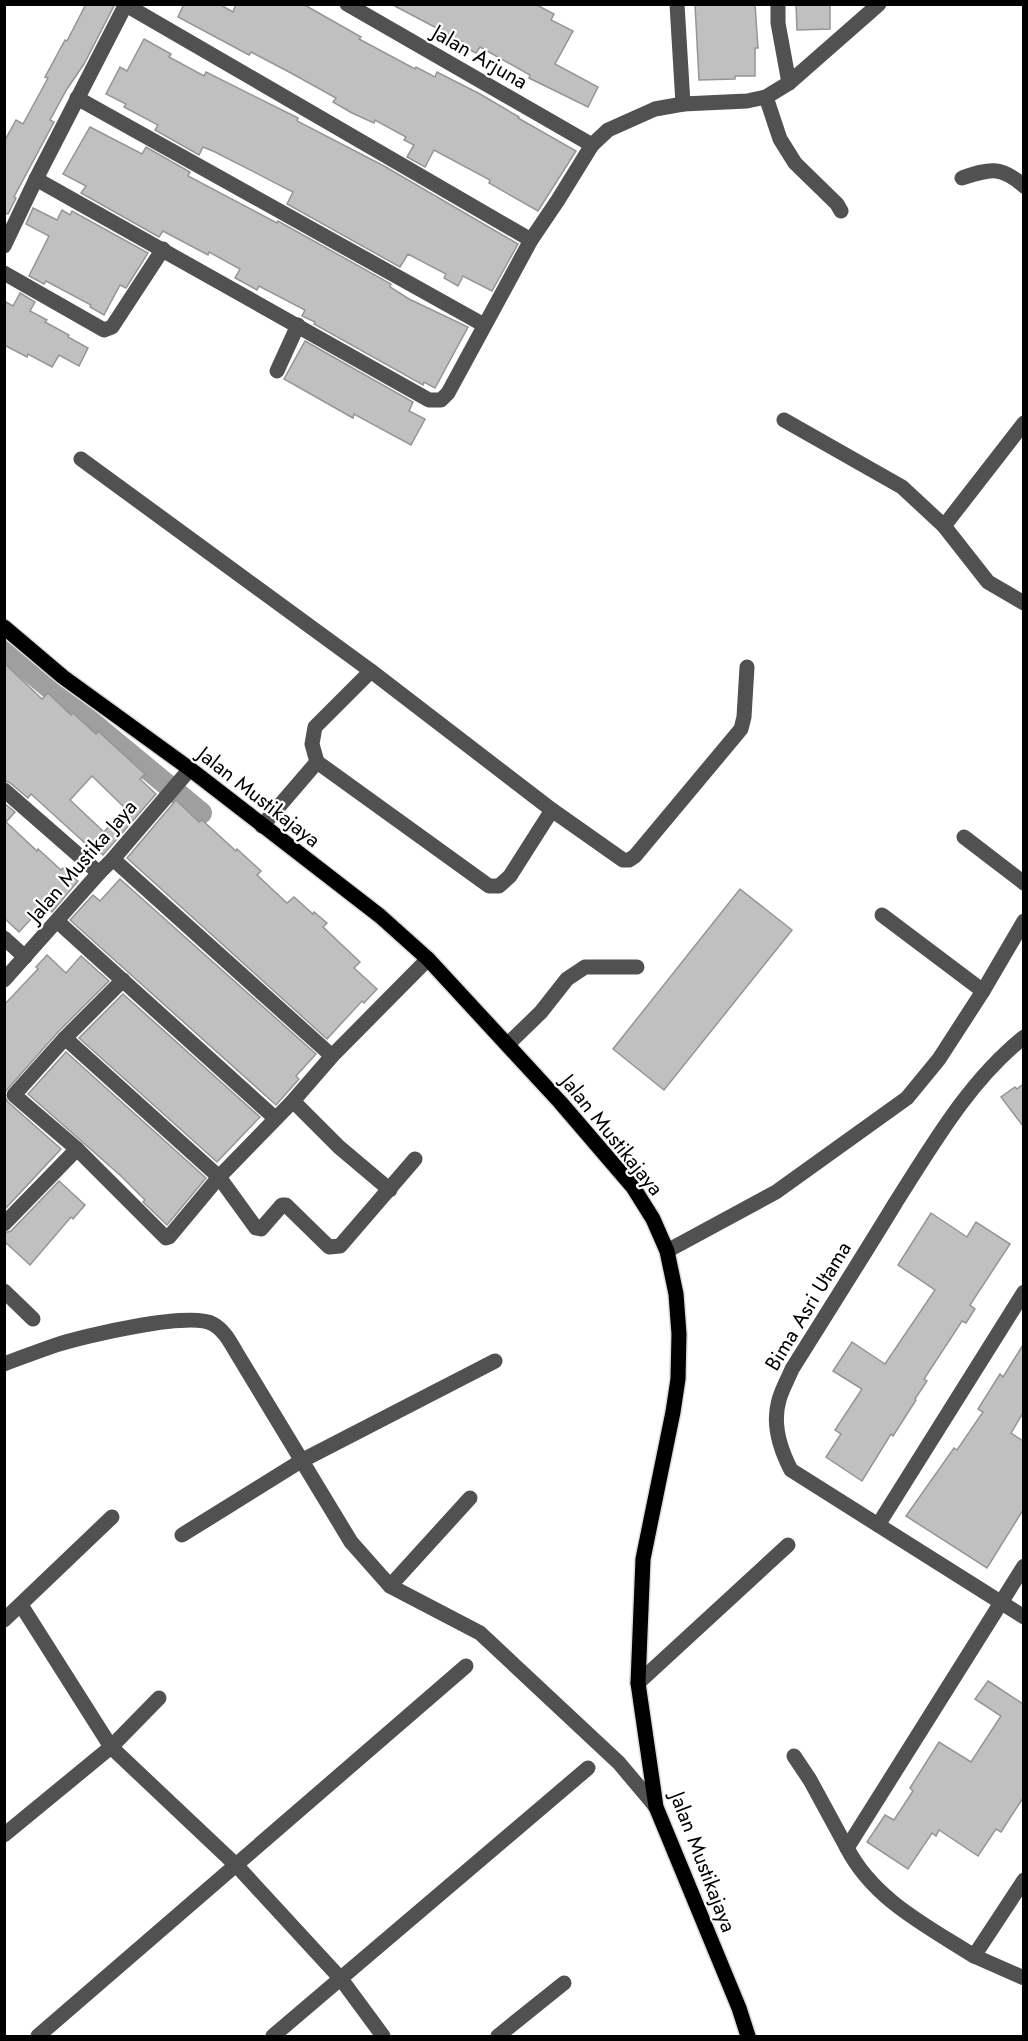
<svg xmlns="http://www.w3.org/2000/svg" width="1028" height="2041" viewBox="0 0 1028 2041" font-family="Jost,sans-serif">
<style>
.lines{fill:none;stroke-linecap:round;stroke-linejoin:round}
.canal{stroke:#9f9f9f;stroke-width:22}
.building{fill:#c0c0c0;stroke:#959595;stroke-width:1.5;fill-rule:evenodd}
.major-casing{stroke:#dbdbdb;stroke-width:18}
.minor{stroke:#515151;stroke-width:15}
.major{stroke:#000;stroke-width:15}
.labels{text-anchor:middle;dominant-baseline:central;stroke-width:4.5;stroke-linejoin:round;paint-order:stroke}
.street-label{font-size:21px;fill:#000;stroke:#fff}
</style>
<rect width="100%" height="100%" fill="#fff"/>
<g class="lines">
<polyline class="canal" points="4,650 201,813"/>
</g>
<g class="building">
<polygon points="86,4 115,4 84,64 67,89 50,120 54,122 14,197 16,198 8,214 5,213 4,215 4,142 16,120 23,124 48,78 45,77 65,40 67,41"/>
<polygon points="184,4 219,4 233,12 236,4 303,4 361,37 359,39 415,69 416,67 435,77 437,72 480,94 519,117 518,118 576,151 538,211 489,183 490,180 434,150 425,167 407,157 414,145 404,140 406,137 375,120 374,123 352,113 333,102 336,98 291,73 251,52 249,55 178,17"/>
<polygon points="391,4 535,4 554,14 551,20 573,31 555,64 598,87 588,107 529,78 530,75 480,47 476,53 461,45 463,42"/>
<polygon points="695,4 755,4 758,48 755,48 755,76 735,76 735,79 699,80"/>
<polygon points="796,4 830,4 830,29 797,30"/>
<polygon points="144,39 171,54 169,57 204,76 206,72 298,118 297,121 384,166 518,244 492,291 463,276 458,286 444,278 446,274 408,254 400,267 287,204 293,192 215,152 203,147 199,155 155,130 158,125 124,107 126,104 106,94 120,67 127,71"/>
<polygon points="90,127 142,154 146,147 190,172 188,176 277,223 278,221 391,284 390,287 409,299 468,327 435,388 424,382 423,385 314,324 315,322 302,316 305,310 259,286 257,290 235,278 240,269 209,252 208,255 163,231 159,237 81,193 86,186 63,174"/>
<polygon points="33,208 57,220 62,210 70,215 72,211 148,253 126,288 120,285 104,315 90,307 91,305 46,281 44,284 29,276 49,236 26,224"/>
<polygon points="20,293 35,302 30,311 47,320 45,322 69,335 68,337 88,348 79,366 59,355 52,367 28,354 27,357 4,345 4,301 13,306"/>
<polygon points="305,341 413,402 409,411 425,419 411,445 354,414 353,418 284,379"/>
<path d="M4,663L42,699L48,693L71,715L73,713L96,734L98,731L145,774L140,779L156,794L103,855L88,842L86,844L31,794L28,798L10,783L4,780ZM92,776L125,808L104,832L70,800Z"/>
<polygon points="176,800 199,822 202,820 236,851 237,849 261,871 257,875 287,903 294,897 313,914 314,912 327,923 323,927 360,962 354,968 377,989 364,1003 362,1001 327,1039 127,858"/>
<polygon points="4,803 15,812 6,822 37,851 38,849 61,870 63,868 78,881 52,912 44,905 19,932 4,918"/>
<polygon points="120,879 316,1054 296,1076 299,1079 276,1105 70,920 93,895 100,901"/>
<polygon points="740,889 792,930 664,1090 613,1049"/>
<polygon points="47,955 66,973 81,956 109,981 58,1032 4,1093 4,1005 38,969 36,967"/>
<polygon points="123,994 260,1117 217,1162 79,1038"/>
<polygon points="66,1052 206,1178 167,1225 143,1202 145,1200 121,1176 28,1094"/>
<polygon points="1023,1084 1023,1126 1001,1097 1015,1087 1017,1089"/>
<polygon points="4,1095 8,1102 61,1149 4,1210"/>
<polygon points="59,1181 85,1205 73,1219 71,1217 30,1265 4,1241 4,1233 11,1231"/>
<polygon points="931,1213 967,1237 976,1222 1010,1244 970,1305 975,1309 966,1323 962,1321 924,1379 927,1381 915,1399 916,1400 893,1436 891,1434 862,1481 826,1457 841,1434 835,1430 862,1389 833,1371 852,1342 885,1364 935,1290 898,1265"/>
<polygon points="1023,1345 1023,1413 1011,1433 1023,1441 1023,1510 987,1568 906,1516 954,1448 957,1450 983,1412 978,1409 1000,1374 1003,1377"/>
<polygon points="988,1681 1023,1704 1023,1798 1001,1832 996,1829 978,1856 939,1830 936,1836 932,1833 908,1869 867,1842 885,1815 894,1820 913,1791 910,1788 939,1742 971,1762 1001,1716 975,1699"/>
</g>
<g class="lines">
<defs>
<polyline id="major" points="4,627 63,677 190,769 380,916 428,959 560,1102 633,1187 653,1219 667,1251 676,1294 679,1334 678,1379 673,1412 643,1559 638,1683 656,1807 739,2008 748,2036"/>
</defs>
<use href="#major" class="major-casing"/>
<g class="minor">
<polyline points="347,4 592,145"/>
<polyline points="677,4 683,104 747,101 766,97 789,83 879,4"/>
<polyline points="778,4 778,23 789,83"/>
<polyline points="126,5 531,240"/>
<polyline points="766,97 780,139 795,163 837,204 841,211"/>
<polyline points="77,98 484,325"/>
<path d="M962,178C989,169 1000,165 1024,186"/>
<polyline points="36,179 429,400 441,400 448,393 531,240 558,200 592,145 608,130 655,109 683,104"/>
<polyline points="4,246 36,179 126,4"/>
<polyline points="4,273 104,330 112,327 163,249"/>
<polyline points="277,371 298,325"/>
<polyline points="784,420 902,487 944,526 988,582 1024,603"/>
<polyline points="81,459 371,671"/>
<polyline points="944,526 1024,423"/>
<polyline points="317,762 489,886 499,886 510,876 552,810"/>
<polyline points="4,790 99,873"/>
<polyline points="262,826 317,762 312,744 315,727 371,671 552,810 623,860 629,860 635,856 741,729 744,717 747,667"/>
<polyline points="964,837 1024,883"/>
<polyline points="113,859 332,1056"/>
<polyline points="882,915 983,991"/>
<polyline points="57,921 275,1118"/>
<polyline points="4,938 25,957"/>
<polyline points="4,980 99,873 113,859 190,769"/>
<polyline points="123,980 65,1038 219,1177 256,1228 261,1229 282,1205 286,1205 329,1247 340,1246 415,1159"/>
<path d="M1024,1037C969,1081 933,1144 896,1202C862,1258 827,1313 792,1369C788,1379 782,1389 779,1400C772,1424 780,1449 791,1470L1024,1617"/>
<polyline points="65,1038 14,1095 77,1149 166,1238 169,1237 219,1177 293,1101 332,1056 428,959"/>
<polyline points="508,1044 541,1012 567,979 585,967 637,967"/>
<polyline points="293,1101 339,1147 390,1190"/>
<polyline points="4,1224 77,1149"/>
<polyline points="667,1251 776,1192 907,1098 939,1059 983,991 1024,921"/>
<polyline points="4,1291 33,1319"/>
<path d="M4,1364C22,1357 39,1351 56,1345C83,1336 190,1311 213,1324C224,1330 230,1342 236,1352L351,1542L390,1586L480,1633L619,1763L656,1807"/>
<polyline points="878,1525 1024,1292"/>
<polyline points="182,1535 301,1461 495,1361"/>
<polyline points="390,1586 470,1498"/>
<polyline points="21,1605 111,1747 237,1866 341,1979 383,2036"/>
<polyline points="4,1620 112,1517"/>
<polyline points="638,1683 788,1545"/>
<polyline points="794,1756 810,1780 847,1848"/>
<polyline points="4,1835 111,1747 159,1698"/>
<polyline points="1024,1880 974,1956 1024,1978"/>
<path d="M974,1956C927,1926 874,1900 847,1848L1024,1566"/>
<polyline points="38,2036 466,1666"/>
<polyline points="273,2036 588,1768"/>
<polyline points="498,2036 564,1983"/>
</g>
<use href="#major" class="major"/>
</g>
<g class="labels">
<g class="street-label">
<text transform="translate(480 57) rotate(30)">Jalan Arjuna</text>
<text transform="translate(259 797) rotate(38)">Jalan Mustikajaya</text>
<text transform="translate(82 861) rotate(-49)">Jalan Mustika Jaya</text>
<text transform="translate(612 1135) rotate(51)">Jalan Mustikajaya</text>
<text transform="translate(808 1306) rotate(-59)">Bima Asri Utama</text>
<text transform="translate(703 1862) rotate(69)">Jalan Mustikajaya</text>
</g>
</g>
<rect width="1028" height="2041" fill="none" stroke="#000000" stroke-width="12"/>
</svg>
